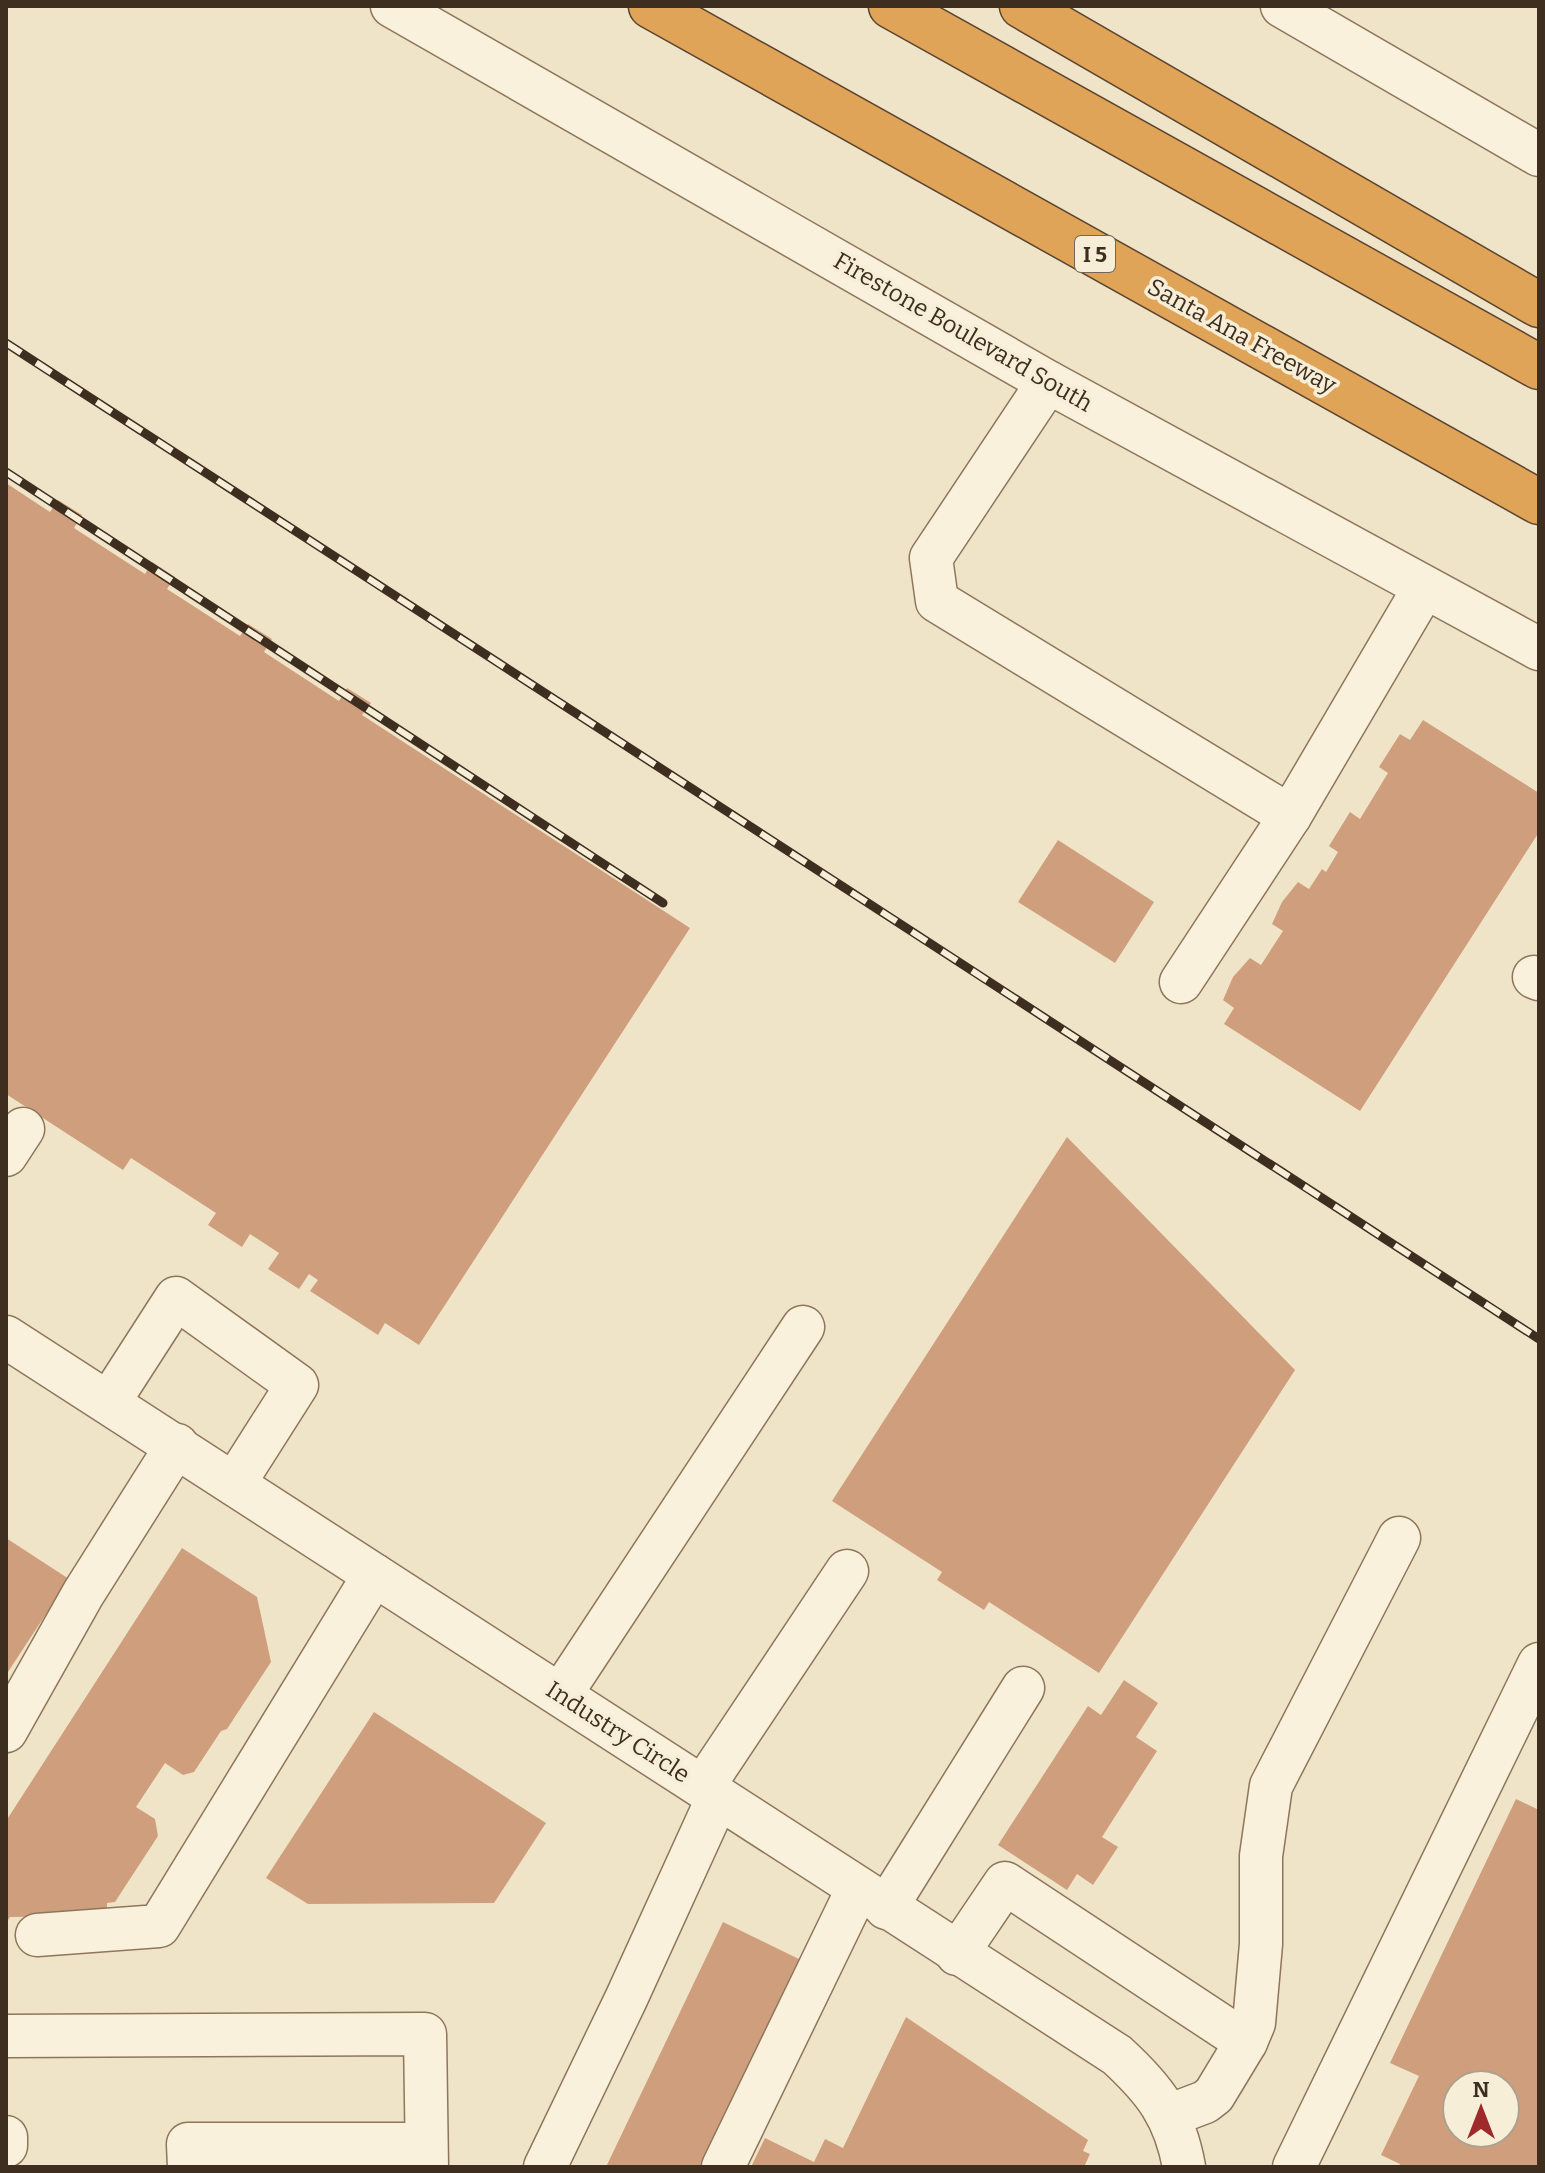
<svg xmlns="http://www.w3.org/2000/svg" width="1545" height="2173" viewBox="0 0 1545 2173" font-family="Bitter,serif">
<style>
.building{fill:#cf9f7d;fill-rule:evenodd}
.lines{fill:none;stroke-linecap:round;stroke-linejoin:round}
.minor-casing{stroke:#8d765c;stroke-width:45}
.highway-casing{stroke:#5b4430;stroke-width:47}
.minor{stroke:#faf1dc;stroke-width:42}
.highway{stroke:#e0a458;stroke-width:44}
.rail-casing{stroke:#3d2e20;stroke-width:9}
.rail{stroke:#f7eed8;stroke-width:6;stroke-dasharray:18;stroke-linecap:butt}
.labels{text-anchor:middle;dominant-baseline:central;stroke-width:7;stroke-linejoin:round;paint-order:stroke}
.shield{fill:#f7eed8;stroke:#756857;stroke-width:2}
.shield-label{font-size:22px;font-weight:bold;fill:#3d2e20}
.street-label{font-size:24px;fill:#3d2e20;stroke:#f7eed8}
</style>
<rect width="100%" height="100%" fill="#f0e4c8"/>
<g class="building">
<polygon points="6,483 50,512 58,500 82,515 74,528 145,574 152,562 175,577 167,589 240,636 248,624 272,639 264,652 339,701 347,688 371,703 362,715 690,928 419,1345 385,1323 378,1335 310,1291 318,1280 309,1274 299,1289 268,1269 279,1253 250,1234 242,1247 208,1225 216,1213 131,1158 123,1170 6,1094"/>
<polygon points="1423,720 1539,793 1539,832 1360,1111 1224,1024 1234,1008 1223,1000 1233,977 1250,958 1261,965 1283,931 1272,924 1282,902 1298,882 1309,889 1322,869 1326,872 1338,852 1329,846 1350,812 1360,819 1388,773 1379,767 1400,734 1410,740"/>
<polygon points="1058,840 1154,902 1115,963 1018,902"/>
<polygon points="1067,1137 1295,1370 1099,1673 989,1602 984,1610 937,1580 942,1572 832,1501"/>
<polygon points="6,1538 69,1579 6,1675"/>
<polygon points="182,1548 257,1597 271,1662 227,1729 221,1731 194,1772 183,1775 165,1763 136,1807 155,1819 158,1836 115,1902 107,1903 107,1916 10,1917 6,1923 6,1821"/>
<polygon points="1124,1680 1158,1703 1136,1737 1157,1751 1102,1837 1118,1847 1093,1885 1077,1874 1067,1890 998,1845 1088,1706 1101,1715"/>
<polygon points="374,1712 546,1823 494,1903 308,1904 266,1878"/>
<path d="M1516,1799L1539,1810V2167H1399L1400,2164L1381,2155L1419,2076L1390,2063ZM1457,2085H1505V2133H1457Z"/>
<polygon points="723,1922 803,1961 705,2167 606,2167"/>
<polygon points="906,2017 1088,2140 1083,2151 1090,2154 1084,2167 751,2167 765,2138 814,2162 825,2139 843,2148"/>
</g>
<g class="lines">
<defs>
<g id="minor">
<polyline points="392,6 1048,382 1539,649"/>
<polyline points="1282,6 1539,155"/>
<polyline points="1048,382 931,558 937,601 1290,816"/>
<polyline points="1534,977 1539,979"/>
<polyline points="1181,982 1290,816 1424,588"/>
<polyline points="6,1155 23,1129"/>
<path d="M6,1337L1117,2055C1155,2090 1175,2116 1184,2167"/>
<polyline points="109,1402 176,1298 297,1385 234,1484"/>
<polyline points="561,1694 803,1327"/>
<polyline points="6,1731 83,1594 177,1445"/>
<polyline points="703,1787 847,1571"/>
<polyline points="886,1908 1023,1688"/>
<polyline points="37,1935 159,1926 374,1575"/>
<polyline points="957,1954 1005,1883 1246,2042"/>
<polyline points="6,2036 425,2034 427,2167"/>
<polyline points="1168,2116 1205,2102 1214,2095 1246,2042 1254,2023 1261,1944 1261,1856 1271,1786 1399,1538"/>
<polyline points="6,2137 6,2146"/>
<polyline points="189,2167 188,2144 426,2144"/>
<polyline points="545,2167 626,1999 718,1797"/>
<polyline points="723,2167 858,1888"/>
<polyline points="1294,2167 1539,1664"/>
</g>
<g id="highway">
<polyline points="651,6 1539,502"/>
<polyline points="891,6 1539,367"/>
<polyline points="1022,6 1539,305"/>
</g>
</defs>
<use href="#minor" class="minor-casing"/>
<use href="#highway" class="highway-casing"/>
<use href="#minor" class="minor"/>
<use href="#highway" class="highway"/>
<defs>
<g id="rail">
<polyline points="6,343 1539,1339"/>
<polyline points="6,472 663,903"/>
</g>
</defs>
<use href="#rail" class="rail-casing"/>
<use href="#rail" class="rail"/>
</g>
<g class="labels">
<rect class="shield" x="1075" y="236" width="40" height="36" rx="6"/>
<g class="shield-label">
<text x="1095" y="254">I 5</text>
</g>
<g class="street-label">
<text transform="translate(963 332) rotate(30)">Firestone Boulevard South</text>
<text transform="translate(1242 336) rotate(29)">Santa Ana Freeway</text>
<text transform="translate(618 1732) rotate(33)">Industry Circle</text>
</g>
</g>
<rect width="1545" height="2173" fill="none" stroke="#3d2e20" stroke-width="16"/>
<g transform="translate(1481 2109)"><circle r="38" fill="#f7eed8" stroke="#ada18e" stroke-width="2"/>
<path d="M0-6L14 30L0 20L-14 30Z" fill="#9e2a2b"/>
<text y="-12" font-size="22" font-weight="bold" text-anchor="middle" fill="#3d2e20">N</text>
</g>
</svg>
